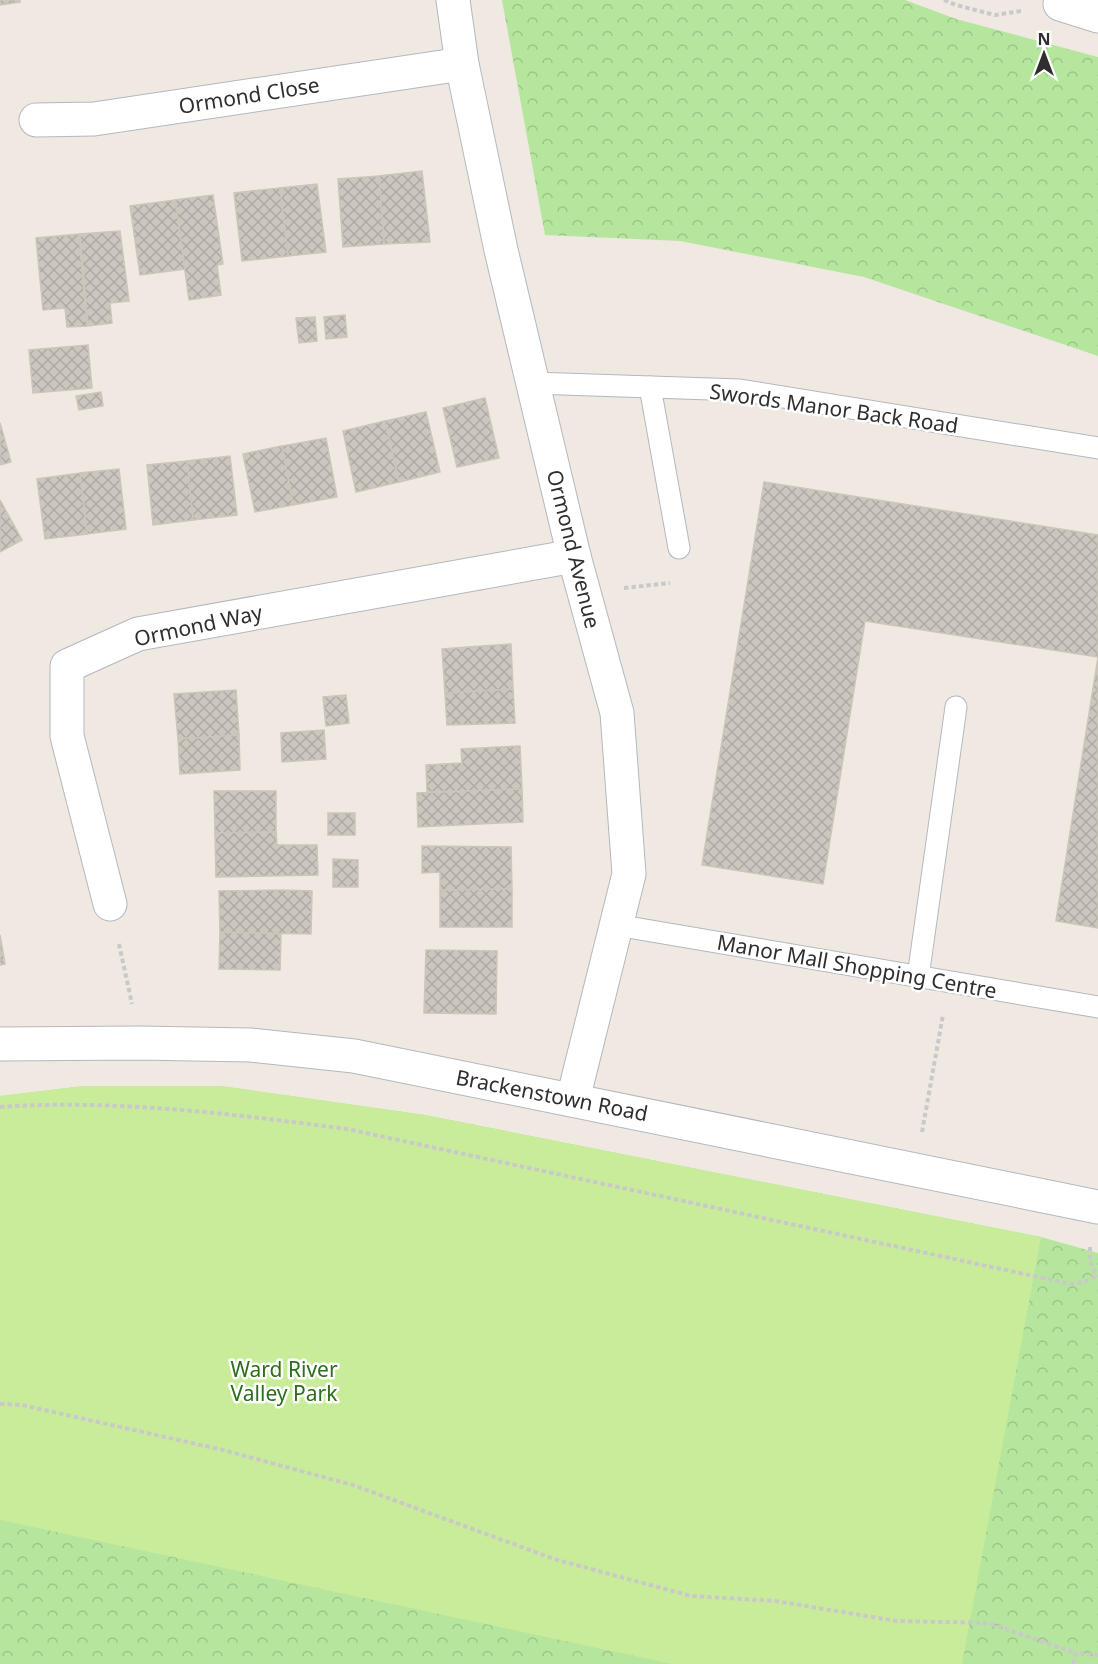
<svg xmlns="http://www.w3.org/2000/svg" width="1098" height="1664" viewBox="0 0 1098 1664" font-family="'Noto Sans',sans-serif">
<style>
.forest{fill:url(#forest-crowns)}
.pitch{fill:#c9ec9a}
.building{fill:url(#building-cross-hatch);stroke:#cbc5ba;stroke-width:1.5}
.lines{fill:none;stroke-linecap:round;stroke-linejoin:round}
.service-casing{stroke:#b4b7c1;stroke-width:23}
.minor-casing{stroke:#b4b7c1;stroke-width:35}
.tertiary-casing{stroke:#b4b7c1;stroke-width:35}
.path{stroke:#c9c9c9;stroke-width:4;stroke-dasharray:4.5 3;stroke-linecap:butt}
.service{stroke:#fff;stroke-width:21}
.minor{stroke:#fff;stroke-width:33}
.tertiary{stroke:#fff;stroke-width:33}
.labels{text-anchor:middle;dominant-baseline:central;stroke-width:5;stroke-linejoin:round;paint-order:stroke}
.street-label{font-size:21px;fill:#2e2e2e;stroke:#fff}
.park-label{font-size:21px;fill:#2c6e1b;stroke:#fff}
</style>
<defs>
<pattern id="forest-crowns" width="20" height="18" patternUnits="userSpaceOnUse" patternTransform="scale(1.5)"><rect width="20" height="18" fill="#b6e59e"/><path d="M2 6a3 3 0 1 1 6 0M12 15a3 3 0 1 1 6 0" fill="none" stroke="#9dc588"/></pattern>
<pattern id="building-cross-hatch" width="8" height="8" patternUnits="userSpaceOnUse" patternTransform="scale(1.5)"><rect width="8" height="8" fill="#cbc7bf"/><path d="M0 0l8 8M0 8l8-8" fill="none" stroke="#afaba4"/></pattern>
</defs>
<rect width="100%" height="100%" fill="#efe9e1"/>
<g class="forest">
<polygon points="502,0 905,0 956,19 1098,57 1098,356 864,277 680,241 545,235"/>
<polygon points="84,1086 221,1086 425,1115 1041,1237 1098,1253 1098,1664 0,1664 0,1096"/>
</g>
<polygon class="pitch" points="84,1086 221,1086 425,1115 1041,1237 962,1664 672,1664 0,1520 0,1096"/>
<g class="building">
<polygon points="0,0 20,0 20,2 0,5"/>
<polygon points="422,171 430,242 384,244 379,176"/>
<polygon points="379,176 384,244 343,247 338,179"/>
<polygon points="317,184 326,252 288,256 280,188"/>
<polygon points="280,188 288,256 242,261 234,193"/>
<polygon points="213,195 223,264 217,265 221,295 189,300 175,200"/>
<polygon points="175,200 185,269 140,275 130,206"/>
<polygon points="120,231 129,301 110,303 112,323 88,326 80,234"/>
<polygon points="79,234 87,326 67,327 65,308 43,310 36,238"/>
<polygon points="345,315 347,337 326,339 324,317"/>
<polygon points="315,317 317,341 299,343 296,318"/>
<polygon points="88,345 92,388 33,393 29,350"/>
<polygon points="101,392 103,406 79,410 76,396"/>
<polygon points="485,398 499,458 457,467 443,408"/>
<polygon points="426,412 440,472 399,482 385,421"/>
<polygon points="385,421 399,482 356,492 343,431"/>
<polygon points="0,423 11,462 0,465"/>
<polygon points="326,438 337,497 293,505 282,446"/>
<polygon points="282,446 293,505 255,512 243,454"/>
<polygon points="230,456 237,515 193,520 187,461"/>
<polygon points="187,461 193,520 153,525 147,465"/>
<polygon points="119,469 126,529 87,534 80,473"/>
<polygon points="80,473 87,534 45,539 37,479"/>
<polygon points="764,482 1098,535 1098,657 865,621 823,884 702,865"/>
<polygon points="0,500 22,540 0,552"/>
<polygon points="511,644 513,689 445,693 442,649"/>
<polygon points="1098,657 1098,928 1056,921"/>
<polygon points="513,689 515,723 447,725 445,693"/>
<polygon points="236,690 239,735 178,739 174,694"/>
<polygon points="346,695 349,723 326,726 323,697"/>
<polygon points="324,730 326,759 282,762 281,733"/>
<polygon points="239,735 240,770 180,774 178,739"/>
<polygon points="520,746 522,789 427,792 426,765 462,763 461,749"/>
<polygon points="522,789 523,822 418,827 417,793"/>
<polygon points="214,791 276,791 276,832 215,833"/>
<rect x="328" y="813" width="27" height="22"/>
<polygon points="276,832 277,845 317,845 318,875 216,877 215,833"/>
<polygon points="422,846 511,847 512,889 440,890 440,872 422,873"/>
<polygon points="333,859 358,860 358,887 333,887"/>
<polygon points="512,889 512,927 440,927 440,890"/>
<polygon points="282,890 312,891 311,934 220,932 219,891"/>
<polygon points="220,932 281,934 280,970 219,969"/>
<polygon points="0,935 5,964 0,965"/>
<polygon points="426,950 497,951 496,1014 424,1013"/>
</g>
<g class="lines">
<defs>
<g id="service">
<polyline points="533,383 740,390 1098,448"/>
<polyline points="650,387 679,548"/>
<polyline points="616,925 1098,1007"/>
<polyline points="918,977 956,707"/>
</g>
<g id="minor">
<polyline points="453,0 462,64 501,250 574,556 617,713 629,874 573,1099"/>
<polyline points="1060,4 1098,16"/>
<polyline points="36,120 94,119 462,64"/>
<polyline points="110,904 67,736 67,666 138,634 574,556"/>
</g>
<polyline id="tertiary" points="0,1044 140,1043 250,1045 354,1056 1098,1207"/>
</defs>
<use href="#service" class="service-casing"/>
<use href="#minor" class="minor-casing"/>
<use href="#tertiary" class="tertiary-casing"/>
<g class="path">
<polyline points="944,0 956,5 995,15 1021,11"/>
<polyline points="624,588 670,583"/>
<polyline points="119,944 132,1004"/>
<path d="M0,1107C116,1099 232,1114 347,1129L1071,1284L1084,1282L1096,1276"/>
<polyline points="922,1132 943,1015"/>
<polyline points="1090,1247 1090,1261 1097,1277"/>
<polyline points="0,1404 22,1405 223,1450 353,1485 554,1559 691,1596 775,1601 897,1621 988,1623 1076,1653"/>
<polyline points="1073,1664 1076,1653 1098,1655"/>
</g>
<use href="#service" class="service"/>
<use href="#minor" class="minor"/>
<use href="#tertiary" class="tertiary"/>
</g>
<g class="labels">
<g class="street-label">
<text transform="translate(249 95) rotate(-9)">Ormond Close</text>
<text transform="translate(834 408) rotate(8)">Swords Manor Back Road</text>
<text transform="translate(574 549) rotate(76)">Ormond Avenue</text>
<text transform="translate(198 625) rotate(-12)">Ormond Way</text>
<text transform="translate(857 966) rotate(10)">Manor Mall Shopping Centre</text>
<text transform="translate(552 1095) rotate(11)">Brackenstown Road</text>
</g>
<g class="park-label">
<text x="284" y="1369">Ward River<tspan x="284" dy="24">Valley Park</tspan></text>
</g>
</g>
<g transform="translate(1044 54)" stroke="#ffffff" stroke-width="4.5" paint-order="stroke">
<path d="M0-4.5L10 22L0 15L-10 22Z" fill="#2e2e2e"/>
<text y="-9" font-size="16" font-weight="bold" text-anchor="middle" fill="#2e2e2e">N</text>
</g>
</svg>
